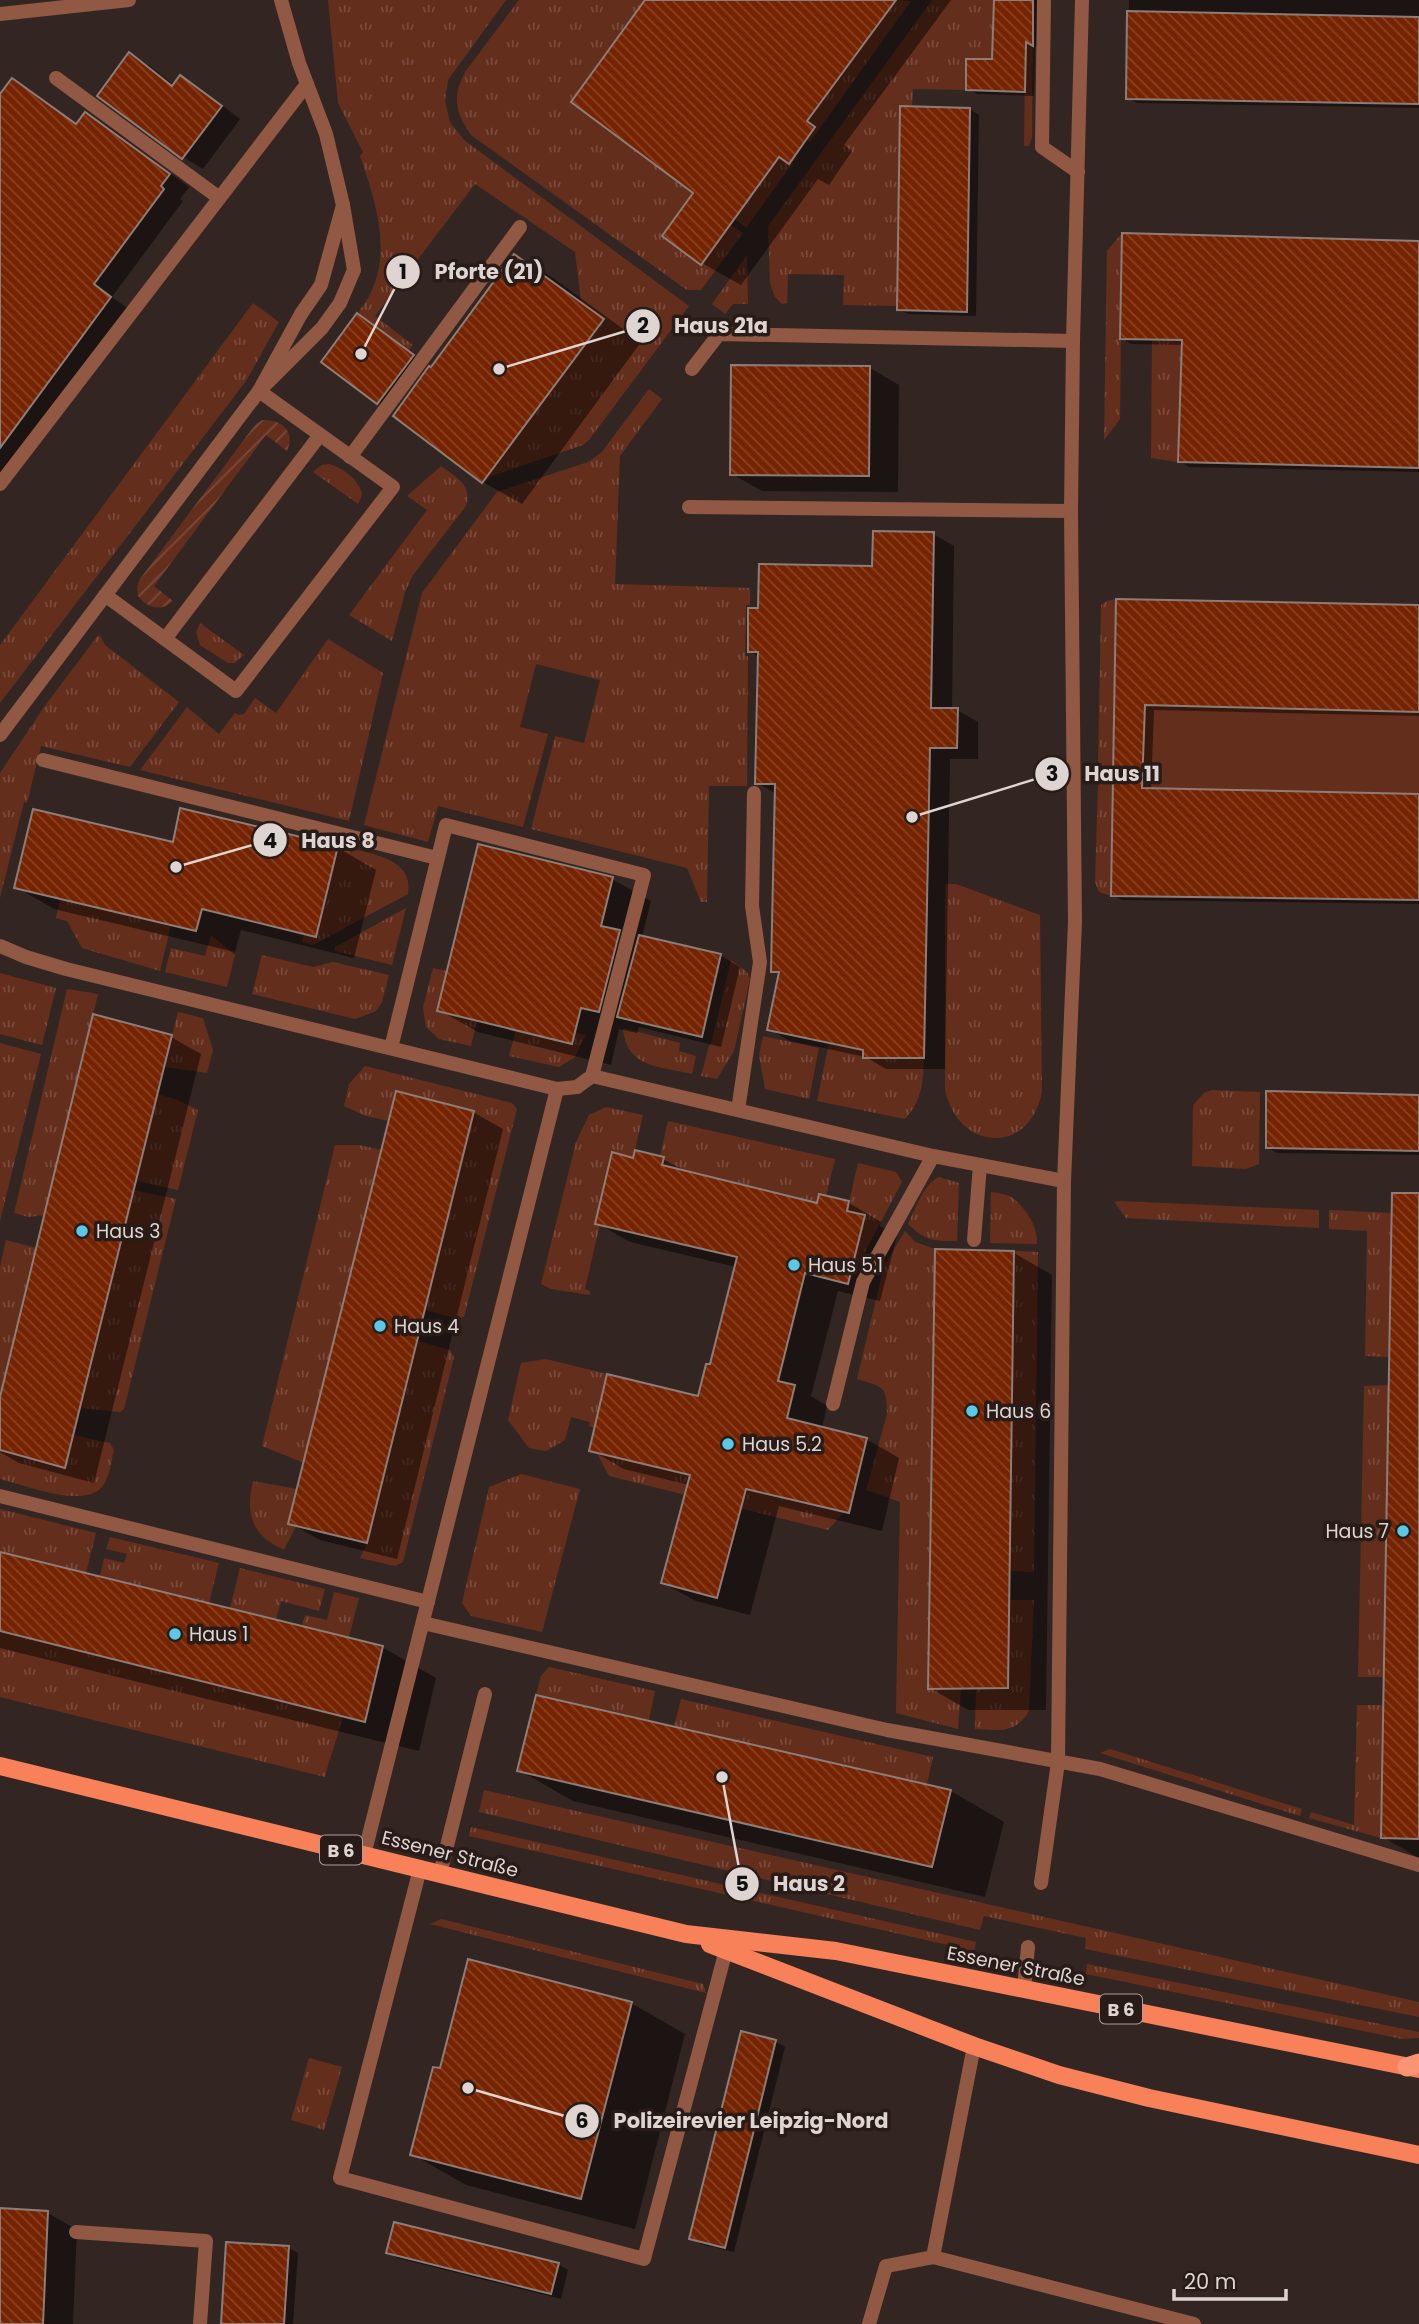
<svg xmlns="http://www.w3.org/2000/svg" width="1419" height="2324" viewBox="0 0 1419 2324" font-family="Poppins,sans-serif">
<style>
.grass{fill:url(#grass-tufts);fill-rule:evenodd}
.garden{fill:url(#garden-furrows)}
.pitch{fill:#642e1c}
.shadow{fill:#0007}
.building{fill:url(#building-back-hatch);stroke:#8d7d78;stroke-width:2}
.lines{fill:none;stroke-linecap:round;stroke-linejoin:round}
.service{stroke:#915844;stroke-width:14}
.minor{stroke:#915844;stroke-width:14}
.primary{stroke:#f88159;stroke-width:18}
.trunk{stroke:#fb9472;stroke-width:19}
.poi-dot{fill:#5bc8e6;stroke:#291c18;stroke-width:2.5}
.labels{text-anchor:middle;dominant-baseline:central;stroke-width:7;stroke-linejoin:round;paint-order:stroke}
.shield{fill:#291c18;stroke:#a89e9a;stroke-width:2}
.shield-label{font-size:18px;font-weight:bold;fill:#ded5d2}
.poi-label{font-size:19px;fill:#ded5d2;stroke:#291c18;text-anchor:start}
.street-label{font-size:19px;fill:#ded5d2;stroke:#291c18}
.leader{fill:none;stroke:#ded5d2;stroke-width:2.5}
.callout-dot{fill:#ded5d2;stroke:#291c18;stroke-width:2.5}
.mark-label{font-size:21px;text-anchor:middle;font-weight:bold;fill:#111}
.callout-label{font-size:21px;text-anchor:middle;font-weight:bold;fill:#ded5d2;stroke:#291c18;stroke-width:7;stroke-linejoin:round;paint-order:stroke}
</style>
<defs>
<pattern id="grass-tufts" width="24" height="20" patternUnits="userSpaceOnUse" patternTransform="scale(1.75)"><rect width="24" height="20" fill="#642e1c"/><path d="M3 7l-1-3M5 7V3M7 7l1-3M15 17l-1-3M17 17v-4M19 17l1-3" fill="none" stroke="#7a4b3c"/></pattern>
<pattern id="garden-furrows" width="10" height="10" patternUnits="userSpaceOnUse" patternTransform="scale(1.75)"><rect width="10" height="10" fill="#642e1c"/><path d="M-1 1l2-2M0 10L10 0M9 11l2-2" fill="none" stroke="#7a4b3c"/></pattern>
<pattern id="building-back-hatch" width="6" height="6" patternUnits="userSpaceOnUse" patternTransform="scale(1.75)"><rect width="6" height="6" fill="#752300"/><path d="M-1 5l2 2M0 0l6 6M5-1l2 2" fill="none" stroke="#884224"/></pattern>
</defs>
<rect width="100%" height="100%" fill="#332622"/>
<g class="grass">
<path d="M328,0H506L448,80L445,101L450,122L464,140L689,306L589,440L583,445L492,476L482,483L603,319L581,302L575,252L475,184L375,316L413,345L371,400L401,346L361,316L359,311C397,264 377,206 360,156L363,152L338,103Z"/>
<path d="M519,0H645L571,103L693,193L663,236L701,265L731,225L743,233L701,290H687L471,135C455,112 452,97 465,72Z"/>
<polygon points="896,0 911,1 810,142 807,139 807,121"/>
<polygon points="932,0 1033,0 1032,137 1029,146 1024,146 1025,60 967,59 966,90 913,89 912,106 900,107 897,306 843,305 844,275 788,274 787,303 782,304 775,297 770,283 768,226"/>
<polygon points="795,156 797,157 746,228 735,219 779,157 789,164"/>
<polygon points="1122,233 1120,419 1104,440 1107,251"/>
<polygon points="747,255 748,304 733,304 725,314 712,304"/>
<polygon points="253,303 279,322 246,381 0,703 0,645"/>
<polygon points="1162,323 1419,328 1181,373 1178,462 1151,458 1152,340 1162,340"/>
<polygon points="649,389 662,399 620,456 615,584 750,588 750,605 746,605 745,656 748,656 747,786 709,786 707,902 701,902 687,868 531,829 555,736 584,743 600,680 536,664 520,727 548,734 523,827 438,806 428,842 364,825 422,593 497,492 588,462 601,453"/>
<path d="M329,464C343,468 360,480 362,495L358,504L313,472L322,465Z"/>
<path d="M441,466C456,477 473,485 466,506L413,575L405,592L392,641L349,615L427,510L407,496Z"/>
<path d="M1116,599V705L1419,712V794L1113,788L1111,896L1099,892L1095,882L1098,783L1204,786V770L1098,767L1101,605L1107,601ZM1144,732L1206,734L1205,766L1114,763L1115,737L1144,738Z"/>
<polygon points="200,623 244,655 235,663 228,663 200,645 196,632"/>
<polygon points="99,634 105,645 179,702 130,767 41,746 27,803 24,802 0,898 0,773 44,707"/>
<polygon points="328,639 383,673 349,821 140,770 187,707 219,734 235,713 239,715 244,714 255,698 276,713"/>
<path d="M338,846C365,853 415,856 408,894L313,945L302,942L304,934L316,936Z"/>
<path d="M945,884H956L1040,915L1042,1091C1031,1156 957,1152 945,1089Z"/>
<polygon points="60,899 171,925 160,971 82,948 67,921 56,918"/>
<polygon points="406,908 392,965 335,951 335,947"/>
<polygon points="211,935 235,955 227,987 165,972 171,948 205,956"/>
<polygon points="262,955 313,967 333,962 389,975 382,1002 376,1011 355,1019 252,994"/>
<polygon points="731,960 747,972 750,979 734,1051 717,1079 701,1076 708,1049 712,1040"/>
<polygon points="433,968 447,971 477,1020 471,1046 439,1039 426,1027 423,1007"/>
<polygon points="0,973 56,988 42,1045 0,1034"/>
<polygon points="67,989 98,994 44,1215 28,1217 14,1213"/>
<path d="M864,998V1058H924C923,1082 922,1101 905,1119L817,1101L836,1009Z"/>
<polygon points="178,1012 203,1018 213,1050 207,1073 164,1067"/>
<path d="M623,1028L680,1043L679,1051L696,1056L692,1074C659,1066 626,1068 623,1028Z"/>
<polygon points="516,1030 572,1044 575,1032 586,1035 575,1057 559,1067 509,1056"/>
<polygon points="763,1036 819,1048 809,1099 765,1089 759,1055"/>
<polygon points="0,1043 41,1054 0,1221"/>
<polygon points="365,1066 512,1103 517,1109 464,1317 458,1319 425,1310 474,1111 397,1091 389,1121 366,1116 344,1106 349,1084"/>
<polygon points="1212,1090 1260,1092 1259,1164 1246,1169 1192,1166 1193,1105 1204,1093"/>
<polygon points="157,1094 175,1099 198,1110 178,1190 136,1181"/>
<polygon points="606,1107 643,1115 633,1158 612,1153 595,1223 600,1224 585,1289 590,1291 590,1295 551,1289 541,1284 576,1142 589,1115"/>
<polygon points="668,1121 835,1159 826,1196 819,1194 817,1203 662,1165 664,1157 660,1156"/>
<polygon points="335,1145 359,1145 382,1150 304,1463 262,1446"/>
<polygon points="858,1163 896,1172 902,1182 848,1284 864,1215 847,1211"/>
<path d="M939,1177L959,1183L957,1241C933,1241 926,1241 908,1224C915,1210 924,1183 939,1177Z"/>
<polygon points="134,1190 176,1199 124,1409 120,1412 80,1408"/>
<path d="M991,1192C998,1193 1008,1194 1014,1199C1027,1210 1038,1227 1037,1244L990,1243Z"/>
<polygon points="1119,1201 1319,1210 1319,1228 1126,1218 1114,1202"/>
<polygon points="1329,1210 1392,1213 1389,1357 1365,1356 1367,1231 1329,1229"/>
<path d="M905,1231L915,1242L935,1249L928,1688L961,1689L958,1729L896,1713L900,1502L866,1490L887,1414C887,1385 883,1387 857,1379L884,1266Z"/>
<polygon points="6,1240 36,1248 0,1397 0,1267"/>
<polygon points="1014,1251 1038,1252 1034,1572 1009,1571"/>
<polygon points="418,1341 450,1350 454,1357 403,1562 395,1566 360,1558 367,1543"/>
<polygon points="546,1359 607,1374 595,1428 589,1426 590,1422 571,1417 565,1440 546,1451 529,1448 508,1420 521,1363"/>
<polygon points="1389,1385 1384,1677 1358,1677 1364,1386"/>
<path d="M73,1435L110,1443L114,1450C111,1461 110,1477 102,1487C83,1509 25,1485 0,1479V1450L65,1468Z"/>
<polygon points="597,1453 844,1512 828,1530 609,1476"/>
<polygon points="521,1474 580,1489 542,1632 471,1616 462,1603 489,1487"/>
<path d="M253,1481L297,1489L296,1526L284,1550C252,1535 245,1515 253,1481Z"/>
<polygon points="0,1509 96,1533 86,1573 0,1552"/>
<polygon points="110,1537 219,1563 209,1603 100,1576 104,1558 124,1563 127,1554 106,1549"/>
<polygon points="240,1568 325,1589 319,1611 281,1601 276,1620 230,1608"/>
<polygon points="334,1592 359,1598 349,1637 302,1626 305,1615 327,1620"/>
<path d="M1009,1600H1034L1029,1711C1016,1734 998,1730 975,1729L976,1688H1008Z"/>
<path d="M0,1631L343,1716C338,1737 330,1756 325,1777L0,1697Z"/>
<polygon points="549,1667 655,1691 649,1720 536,1694 541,1676"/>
<polygon points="681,1699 933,1757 927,1784 674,1726"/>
<polygon points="1357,1705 1383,1705 1381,1838 1309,1818 1311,1812 1354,1825"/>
<polygon points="1110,1749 1302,1809 1300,1816 1100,1753"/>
<polygon points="484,1790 1419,2002 1419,2017 1085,1949 1086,1938 984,1916 980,1930 479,1812"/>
<polygon points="471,1827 976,1942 974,1951 469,1836"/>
<polygon points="441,1919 703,1984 706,1993 430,1924"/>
<polygon points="1087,1964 1419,2032 1419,2038 1402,2039 1086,1974"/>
<polygon points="309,2058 342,2067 324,2130 291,2120"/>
</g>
<path class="garden" d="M262,420C281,419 296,431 287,451L266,435L154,586L173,601C161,613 147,607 138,596L137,587L140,579L255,425Z"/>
<polygon class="pitch" points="1115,705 1419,712 1419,794 1113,788"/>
<g class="shadow">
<polygon points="647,0 951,0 844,145 852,151 829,185 818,179 741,285 702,263 696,193"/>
<polygon points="995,0 1043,0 1042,50 1035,46 1034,96 977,94 967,89 994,61"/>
<polygon points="1129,0 1419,0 1419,108 1137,103 1128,98"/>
<polygon points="130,54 150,66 174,85 181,77 200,89 240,119 203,169 183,157"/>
<polygon points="13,80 78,125 86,114 106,125 189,187 180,199 183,201 112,297 130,310 0,483 0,97"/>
<polygon points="970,109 979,115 976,316 908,314 898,309"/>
<polygon points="1419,243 1419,472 1189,467 1179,461 1183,345 1131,344 1122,338"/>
<polygon points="515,256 553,278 641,342 522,504 483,482 395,415 432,370"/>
<polygon points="367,321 422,361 387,408 324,362"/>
<polygon points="870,368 899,385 898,492 762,491 732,474"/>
<polygon points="933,534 954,546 952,710 957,710 978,722 978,759 950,759 945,1069 886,1069 866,1057 790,1041 769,1029 780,975 773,971 777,794 757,783 759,657 749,651 760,610 874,568"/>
<polygon points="1118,601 1419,606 1419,716 1154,710 1151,790 1419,796 1419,904 1122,900 1112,895"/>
<polygon points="182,810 338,848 376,870 354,958 241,930 235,952 54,909 16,887 175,844"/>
<polygon points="612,879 651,901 642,937 720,955 740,967 721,1047 639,1027 637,1033 619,1029 611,1065 478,1032 439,1010"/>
<polygon points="171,1037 201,1054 94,1483 19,1463 0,1452 0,1405"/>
<polygon points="1419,1096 1419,1155 1277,1153 1267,1147"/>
<polygon points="473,1112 503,1129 397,1559 320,1540 290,1523"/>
<polygon points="663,1159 689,1173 818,1205 820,1196 849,1203 881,1222 880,1226 897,1236 880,1301 838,1291 811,1396 827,1406 822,1428 866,1439 899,1458 882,1531 779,1506 750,1615 696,1601 663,1583 689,1485 624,1469 591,1450 699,1398 712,1366 736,1267 630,1242 597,1223 634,1160"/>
<polygon points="1419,1226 1419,1858 1383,1837"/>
<polygon points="1014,1253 1052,1275 1046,1710 968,1710 930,1688"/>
<polygon points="0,1553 382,1647 436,1678 419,1751 0,1648"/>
<polygon points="519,1770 951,1791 1004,1822 985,1897 573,1801"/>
<polygon points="631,2003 685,2034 635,2229 466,2185 412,2154 441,2070"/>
<polygon points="742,2033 776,2042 785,2047 734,2252 700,2244 691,2238"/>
<polygon points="0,2210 48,2213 77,2230 73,2324 0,2324"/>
<polygon points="288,2248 298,2253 293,2324 223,2324"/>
<polygon points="388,2252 558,2264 568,2270 561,2299 397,2258"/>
</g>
<g class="building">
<polygon points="645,0 896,0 807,121 815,127 789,164 779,157 701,265 662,236 693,193 571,102"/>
<polygon points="994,0 1033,0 1033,46 1026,42 1025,92 966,90 966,59 992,59"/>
<polygon points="1127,11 1419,17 1419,104 1126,99"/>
<polygon points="129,52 172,86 180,75 222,106 182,159 97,96"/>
<polygon points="12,78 76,124 85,112 170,174 161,186 164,189 94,284 111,297 0,448 0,94"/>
<polygon points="900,106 970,108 967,312 897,310"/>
<polygon points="1122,233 1419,241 1419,468 1178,462 1182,340 1120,339"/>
<polygon points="514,254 604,319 482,483 393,416 429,366 431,367"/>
<polygon points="357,313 414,355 377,404 321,362"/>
<polygon points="731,365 870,366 869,476 730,475"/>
<polygon points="873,531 934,532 931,708 958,708 957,748 930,748 924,1058 863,1058 863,1050 767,1030 779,972 771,972 775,784 755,784 758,652 748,652 748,608 758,608 759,564 872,566"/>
<polygon points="1116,599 1419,605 1419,712 1145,705 1142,788 1419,794 1419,900 1111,896"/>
<polygon points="180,808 338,846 316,937 202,909 196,931 14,888 33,809 173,842"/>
<polygon points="478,844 613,877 601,926 620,930 599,1012 581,1008 572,1044 437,1011"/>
<polygon points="639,935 721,954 702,1037 617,1017"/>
<polygon points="93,1014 172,1035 65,1468 0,1450 0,1397"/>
<polygon points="396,1091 474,1111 367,1543 288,1524"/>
<polygon points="1266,1091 1419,1095 1419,1151 1266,1148"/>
<polygon points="635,1150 664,1157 662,1165 817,1203 819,1194 849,1201 847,1211 865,1215 848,1284 805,1273 778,1381 795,1385 787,1418 867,1438 849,1513 746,1489 717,1598 661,1583 690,1475 589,1451 607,1374 698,1396 706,1364 710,1364 737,1257 595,1224 612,1152 633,1158"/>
<polygon points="1392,1193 1419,1193 1419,1839 1381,1838"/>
<polygon points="935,1249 1014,1251 1008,1688 928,1689"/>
<polygon points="0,1552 383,1646 365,1722 0,1631"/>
<polygon points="536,1695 951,1790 932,1867 517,1771"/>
<polygon points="468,1959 632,2002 581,2199 410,2155 433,2067 440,2068"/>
<polygon points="741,2031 776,2040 725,2248 689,2239"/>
<polygon points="0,2208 48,2211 43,2324 0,2324"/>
<polygon points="394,2222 559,2263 551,2294 386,2253"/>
<polygon points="226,2242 289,2246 284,2324 221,2324"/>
</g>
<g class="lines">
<g class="service">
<polyline points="1044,0 1042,147 1078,172"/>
<polyline points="56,78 218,197"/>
<polyline points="301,314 259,391 322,328 340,303"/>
<polyline points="692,369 719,334 1073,341"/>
<polyline points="350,457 520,227"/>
<polyline points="0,484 307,84"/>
<polyline points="689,507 1071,511"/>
<polyline points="165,639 320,435"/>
<polyline points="0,735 259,391 393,487 236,691 105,595"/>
<polyline points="43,760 437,858"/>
<polyline points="0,946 26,957 66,969 557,1089 577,1087 592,1076 644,875 446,825 391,1048"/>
<polyline points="592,1076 933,1156 1064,1181"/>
<polyline points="738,1110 760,962 752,906 754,793"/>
<polyline points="974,1240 980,1165"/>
<polyline points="833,1404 863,1282 933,1156"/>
<polyline points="0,1496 428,1602"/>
<polyline points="423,1623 887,1730 1100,1769 1419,1865"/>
<polyline points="364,1855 557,1089"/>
<polyline points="420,1869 340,2178 644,2259 726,1950"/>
<polyline points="440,1874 485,1694"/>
<polyline points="1041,1883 1058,1762 1064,1181 1075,922 1071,511 1073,341 1082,0"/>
<polyline points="1024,1989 1028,1947"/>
<polyline points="76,2232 206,2241 200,2324"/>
</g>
<g class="minor">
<polyline points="281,0 299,63 326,134 343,205"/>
<polyline points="0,14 129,0"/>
<polyline points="301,314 321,285 343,205 354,270 340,303"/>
<polyline points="974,2046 933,2257 1194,2324"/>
<polyline points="869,2324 886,2266 933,2257"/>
</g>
<g class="primary">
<polyline points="0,1766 686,1934 836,1951 1419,2069"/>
<polyline points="710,1944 974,2046 1059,2075 1149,2098 1419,2155"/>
</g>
<polyline class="trunk" points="1407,2067 1419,2063"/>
</g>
<g class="poi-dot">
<circle cx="82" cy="1231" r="7"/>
<circle cx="794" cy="1265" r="7"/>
<circle cx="380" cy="1326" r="7"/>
<circle cx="972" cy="1411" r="7"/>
<circle cx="728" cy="1444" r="7"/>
<circle cx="1403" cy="1531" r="7"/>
<circle cx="175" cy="1634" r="7"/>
</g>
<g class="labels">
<g class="shield">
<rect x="320" y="1835.5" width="42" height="29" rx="5"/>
<rect x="1100" y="1994.5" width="42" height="29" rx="5"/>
</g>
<g class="shield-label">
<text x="341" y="1850">B 6</text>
<text x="1121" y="2009">B 6</text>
</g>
<g class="poi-label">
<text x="96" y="1231">Haus 3</text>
<text x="808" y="1265">Haus 5.1</text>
<text x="394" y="1326">Haus 4</text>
<text x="986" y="1411">Haus 6</text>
<text x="742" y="1444">Haus 5.2</text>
<text x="1389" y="1531" text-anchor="end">Haus 7</text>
<text x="189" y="1634">Haus 1</text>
</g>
<g class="street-label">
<text transform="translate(450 1854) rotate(14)">Essener Straße</text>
<text transform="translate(1016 1966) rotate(11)">Essener Straße</text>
</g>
</g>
<path class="leader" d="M361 354L403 272M499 369L643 326M912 817L1052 774M176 867L270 840M722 1777L742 1884M468 2088L582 2121"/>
<g class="callout-dot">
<circle cx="361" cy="354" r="7"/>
<circle cx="499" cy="369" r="7"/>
<circle cx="912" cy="817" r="7"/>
<circle cx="176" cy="867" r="7"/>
<circle cx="722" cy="1777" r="7"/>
<circle cx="468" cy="2088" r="7"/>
<circle cx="403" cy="272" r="18"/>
<circle cx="643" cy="326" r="18"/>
<circle cx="1052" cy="774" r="18"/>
<circle cx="270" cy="840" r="18"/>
<circle cx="742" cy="1884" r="18"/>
<circle cx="582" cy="2121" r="18"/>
</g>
<g class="mark-label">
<text x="403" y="279">1</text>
<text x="643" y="333">2</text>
<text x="1052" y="781">3</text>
<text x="270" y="848">4</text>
<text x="742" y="1891">5</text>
<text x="582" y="2128">6</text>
</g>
<g class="callout-label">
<text x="489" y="279">Pforte (21)</text>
<text x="721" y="333">Haus 21a</text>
<text x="1122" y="781">Haus 11</text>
<text x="338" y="848">Haus 8</text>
<text x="809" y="1891">Haus 2</text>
<text x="751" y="2128">Polizeirevier Leipzig-Nord</text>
</g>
<path d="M1174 2289v10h112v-10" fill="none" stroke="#ded5d2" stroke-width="3.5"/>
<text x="1184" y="2289" font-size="21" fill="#ded5d2" stroke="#291c18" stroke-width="5" paint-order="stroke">20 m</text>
</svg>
